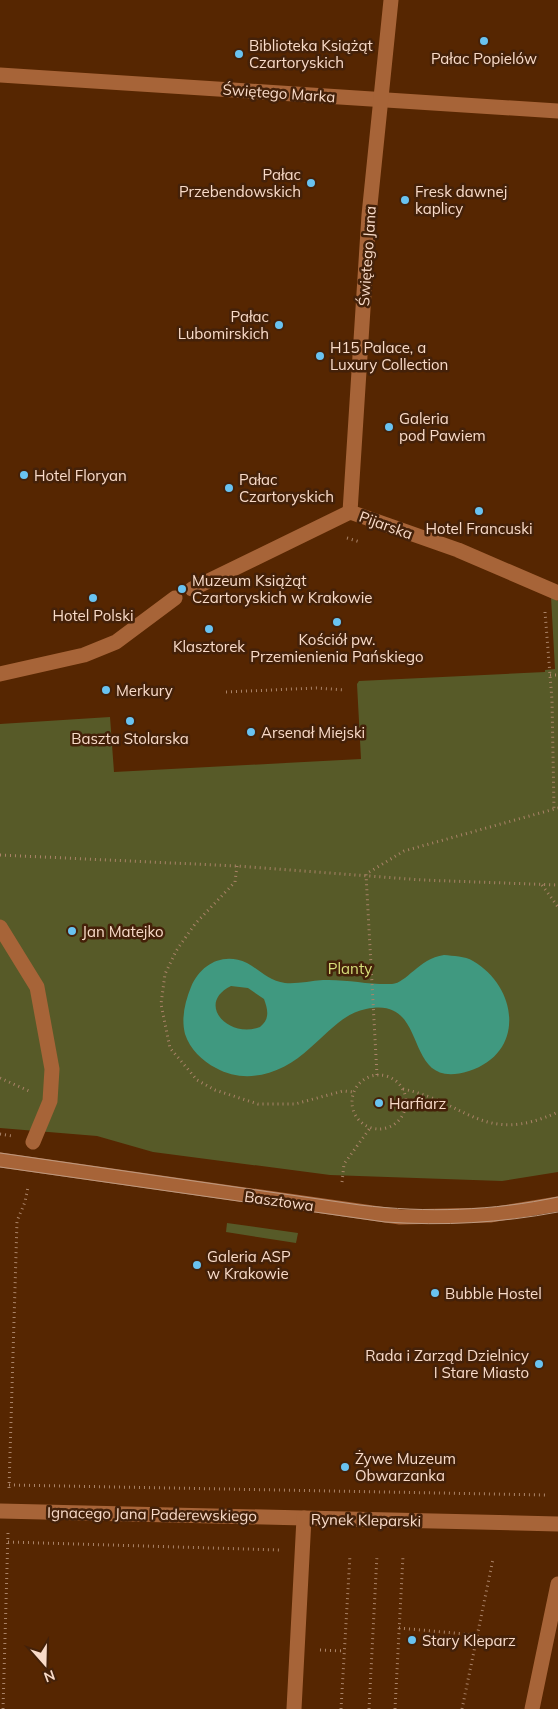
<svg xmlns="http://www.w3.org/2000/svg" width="558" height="1709" viewBox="0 0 558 1709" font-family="Mulish,sans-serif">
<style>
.green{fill:#575a28}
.water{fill:#409980;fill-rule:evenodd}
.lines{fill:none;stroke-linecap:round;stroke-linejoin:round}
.path{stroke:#aa8368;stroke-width:3;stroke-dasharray:1 4;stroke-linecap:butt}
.minor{stroke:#a76438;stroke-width:15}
.tram{stroke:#bd9980;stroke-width:1}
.poi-dot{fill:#69c3f1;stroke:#442109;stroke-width:2}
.labels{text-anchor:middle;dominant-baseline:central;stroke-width:5;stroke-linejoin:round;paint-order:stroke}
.poi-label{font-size:15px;fill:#f9dbc9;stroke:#442109;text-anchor:start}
.street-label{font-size:15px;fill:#f9dbc9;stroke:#442109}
.park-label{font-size:15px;fill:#d8df7b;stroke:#442109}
</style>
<rect width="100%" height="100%" fill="#562601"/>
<g class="green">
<polygon points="551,597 558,601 558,1172 502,1181 330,1175 153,1152 97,1136 0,1128 0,724 110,717 114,772 361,759 357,684 359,681 545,672 545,670 555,669"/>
<polygon points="227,1223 298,1233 296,1243 226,1232"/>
</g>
<path class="water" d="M444,955C453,956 465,956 473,961C518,987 526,1053 469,1071C399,1093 433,994 366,1009C342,1014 328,1033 310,1048C285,1072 248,1086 216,1068C202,1061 190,1049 185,1034C181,1018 185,1002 191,987C201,964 223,952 247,963C260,970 269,981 285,983C298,984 310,981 323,980C347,979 369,985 392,984C407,983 418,959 444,955ZM231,986L248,988L264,999C268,1010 270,1019 260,1027C227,1039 196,1003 231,986Z"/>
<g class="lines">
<g class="path">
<polyline points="347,538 360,542"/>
<polyline points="545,612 552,700 554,809"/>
<polyline points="550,675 558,675"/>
<polyline points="226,692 316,688 345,690"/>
<polyline points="0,855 237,866 422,880 558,885"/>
<polyline points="237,866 235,882 195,924 176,951 165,974 161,1004 170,1048 197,1080 215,1090 258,1104 295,1104 343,1091 354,1092"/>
<polyline points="542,885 558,907"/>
<circle cx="379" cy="1102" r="27"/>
<polyline points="377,1075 366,874 404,851 558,808"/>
<polyline points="0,1078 29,1091"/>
<path d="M403,1089C468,1103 484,1146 558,1112"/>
<polyline points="0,1134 12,1136"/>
<polyline points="342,1182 344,1164 370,1128"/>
<polyline points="9,1485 546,1495"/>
<polyline points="9,1488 17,1221 25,1202 28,1187"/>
<polyline points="8,1542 280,1550"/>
<polyline points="399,1628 476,1635"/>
<polyline points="320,1650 344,1651"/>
<polyline points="3,1709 8,1532"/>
<polyline points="341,1709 350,1555"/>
<polyline points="369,1709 377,1555"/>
<polyline points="395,1709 403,1556"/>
<polyline points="462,1709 493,1559"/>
</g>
<g class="minor">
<polyline points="0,75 558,111"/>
<polyline points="350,512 369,215 391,0"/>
<polyline points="192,589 350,512 458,550 558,593"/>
<polyline points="0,674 84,655 116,642 175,598"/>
<polyline points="0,927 37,987 52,1069 50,1101 33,1142"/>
<polyline points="0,1160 400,1217 490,1215 558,1204"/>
<polyline points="0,1511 304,1518"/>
<polyline points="294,1709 304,1518 558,1524"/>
<polyline points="532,1709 558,1584"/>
</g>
<g class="tram">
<path d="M0,1153L360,1205C427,1213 492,1211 558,1197"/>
<path d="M0,1167L385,1222C444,1226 500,1223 558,1212"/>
</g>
</g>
<g class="poi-dot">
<circle cx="484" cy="41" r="5"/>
<circle cx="239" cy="54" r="5"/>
<circle cx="311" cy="183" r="5"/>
<circle cx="405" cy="200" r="5"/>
<circle cx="279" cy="325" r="5"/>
<circle cx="320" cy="356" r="5"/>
<circle cx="389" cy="427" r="5"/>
<circle cx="24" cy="475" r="5"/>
<circle cx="229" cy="488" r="5"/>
<circle cx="479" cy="511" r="5"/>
<circle cx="182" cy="589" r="5"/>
<circle cx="93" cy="598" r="5"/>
<circle cx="337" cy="622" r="5"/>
<circle cx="209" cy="629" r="5"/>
<circle cx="106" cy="690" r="5"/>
<circle cx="130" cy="721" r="5"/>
<circle cx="251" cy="732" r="5"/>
<circle cx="72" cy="931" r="5"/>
<circle cx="379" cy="1103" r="5"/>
<circle cx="197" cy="1265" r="5"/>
<circle cx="435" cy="1293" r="5"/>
<circle cx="539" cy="1364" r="5"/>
<circle cx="345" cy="1467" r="5"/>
<circle cx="412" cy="1640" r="5"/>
</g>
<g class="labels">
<g class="poi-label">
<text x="249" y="45">Biblioteka Książąt<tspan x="249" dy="17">Czartoryskich</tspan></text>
<text x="484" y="58" text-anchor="middle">Pałac Popielów</text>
<text x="301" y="174" text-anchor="end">Pałac<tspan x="301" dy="17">Przebendowskich</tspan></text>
<text x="415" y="191">Fresk dawnej<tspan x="415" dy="17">kaplicy</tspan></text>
<text x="269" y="316" text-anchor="end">Pałac<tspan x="269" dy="17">Lubomirskich</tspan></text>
<text x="330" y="347">H15 Palace, a<tspan x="330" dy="17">Luxury Collection</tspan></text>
<text x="399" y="418">Galeria<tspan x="399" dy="17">pod Pawiem</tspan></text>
<text x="34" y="475">Hotel Floryan</text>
<text x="239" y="479">Pałac<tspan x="239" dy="17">Czartoryskich</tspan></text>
<text x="479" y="528" text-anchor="middle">Hotel Francuski</text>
<text x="192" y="580">Muzeum Książąt<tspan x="192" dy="17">Czartoryskich w Krakowie</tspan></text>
<text x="93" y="615" text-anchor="middle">Hotel Polski</text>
<text x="337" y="639" text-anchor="middle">Kościół pw.<tspan x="337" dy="17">Przemienienia Pańskiego</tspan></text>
<text x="209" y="646" text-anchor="middle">Klasztorek</text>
<text x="116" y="690">Merkury</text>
<text x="261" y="732">Arsenał Miejski</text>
<text x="130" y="738" text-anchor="middle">Baszta Stolarska</text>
<text x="82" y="931">Jan Matejko</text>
<text x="389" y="1103">Harfiarz</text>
<text x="207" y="1256">Galeria ASP<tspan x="207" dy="17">w Krakowie</tspan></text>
<text x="445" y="1293">Bubble Hostel</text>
<text x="529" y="1355" text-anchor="end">Rada i Zarząd Dzielnicy<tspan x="529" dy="17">I Stare Miasto</tspan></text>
<text x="355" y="1458">Żywe Muzeum<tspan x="355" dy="17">Obwarzanka</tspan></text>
<text x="422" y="1640">Stary Kleparz</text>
</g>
<g class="street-label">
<text transform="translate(279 93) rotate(4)">Świętego Marka</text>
<text transform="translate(367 256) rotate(-86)">Świętego Jana</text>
<text transform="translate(386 525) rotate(20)">Pijarska</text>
<text transform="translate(279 1201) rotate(8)">Basztowa</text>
<text transform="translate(152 1514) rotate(1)">Ignacego Jana Paderewskiego</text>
<text transform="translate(366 1520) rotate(1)">Rynek Kleparski</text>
</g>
<g class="park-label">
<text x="350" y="968">Planty</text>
</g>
</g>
<g transform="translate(45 1664) rotate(160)" stroke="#442109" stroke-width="4" paint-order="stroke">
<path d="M0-4L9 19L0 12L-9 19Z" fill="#f9dbc9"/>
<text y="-8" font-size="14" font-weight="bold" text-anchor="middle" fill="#f9dbc9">N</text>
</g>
</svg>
